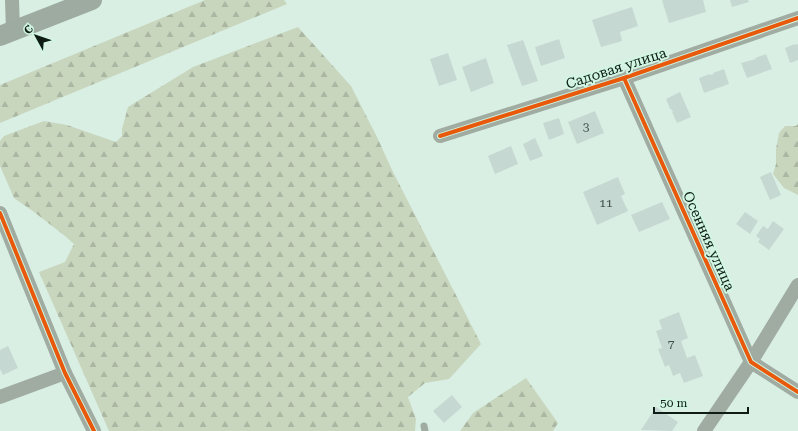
<svg xmlns="http://www.w3.org/2000/svg" width="798" height="431" viewBox="0 0 798 431" font-family="'Roboto Serif',serif">
<style>
.forest{fill:url(#forest-firs)}
.building{fill:#c6d8d2}
.lines{fill:none;stroke-linecap:round;stroke-linejoin:round}
.lane{stroke:#a0aca2;stroke-width:7}
.street{stroke:#a0aca2;stroke-width:14}
.secondary{stroke:#9daba0;stroke-width:20}
.cycleway-casing{stroke:#d1f7e3;stroke-width:6}
.cycleway{stroke:#e8590c;stroke-width:4}
.labels{text-anchor:middle;dominant-baseline:central;stroke-width:4;stroke-linejoin:round;paint-order:stroke}
.number-label{font-size:12px;fill:#3e4d46}
.street-label{font-size:14px;fill:#0e1c15;stroke:#d1f7e3}
</style>
<defs>
<pattern id="forest-firs" width="22" height="20" patternUnits="userSpaceOnUse"><rect width="22" height="20" fill="#c9d6be"/><path d="M5 1l3.5 6h-7zM16 11l3.5 6h-7z" fill="#abb7a2"/></pattern>
</defs>
<rect width="100%" height="100%" fill="#d9efe4"/>
<g class="forest">
<polygon points="205,0 284,0 287,4 0,123 0,85"/>
<polygon points="298,27 351,86 377,137 393,172 481,344 449,379 425,383 408,397 416,419 415,431 109,431 39,272 65,262 74,244 65,236 34,212 14,198 0,166 0,141 4,136 44,121 67,125 116,142 122,136 122,129 128,107 193,67"/>
<polygon points="798,124 798,195 784,188 773,174 776,164 776,149 779,133 785,126 796,126"/>
<polygon points="526,378 558,423 553,431 460,431 473,413"/>
</g>
<g class="building">
<polygon points="662,0 703,0 706,12 669,23"/>
<polygon points="730,0 748,0 749,2 732,7"/>
<polygon points="632,7 638,26 620,32 622,41 601,47 592,20"/>
<polygon points="559,39 565,58 541,66 535,47"/>
<polygon points="523,40 538,81 522,86 507,45"/>
<polygon points="795,44 795,45 798,44 798,60 790,63 785,48"/>
<polygon points="448,53 457,80 439,86 430,59"/>
<polygon points="766,54 772,69 747,78 741,63 752,60 756,59 755,58"/>
<polygon points="486,58 494,83 471,92 462,67"/>
<polygon points="724,69 729,84 704,93 699,78 710,74 710,75 714,74 713,73"/>
<polygon points="680,92 691,117 677,123 672,112 673,112 671,109 670,109 666,99"/>
<polygon points="595,111 604,133 577,144 568,122"/>
<polygon points="559,118 564,134 549,140 543,123"/>
<polygon points="535,138 543,156 530,161 523,144"/>
<polygon points="511,146 518,164 495,174 488,156"/>
<polygon points="771,172 781,195 770,200 760,177"/>
<polygon points="618,177 625,194 621,196 628,211 597,225 583,192"/>
<polygon points="662,202 670,219 639,232 631,215"/>
<polygon points="745,212 758,221 750,234 736,224"/>
<polygon points="773,221 784,229 769,250 758,242 760,239 756,236 763,226 768,229"/>
<polygon points="679,312 688,338 681,341 687,358 695,355 703,376 684,383 680,373 673,376 669,365 665,367 658,349 662,348 656,331 662,329 659,320"/>
<polygon points="8,346 18,368 3,375 0,369 0,350"/>
<polygon points="452,395 462,407 444,423 433,411"/>
<polygon points="656,407 678,422 672,431 641,430"/>
</g>
<g class="lines">
<polyline class="lane" points="424,426 425,431"/>
<g class="street">
<polyline points="12,0 13,31"/>
<polyline points="624,78 751,362 798,392"/>
<polyline points="440,136 624,78 798,18"/>
<polyline points="0,213 65,373 94,431"/>
<polyline points="0,397 65,373"/>
<polyline points="704,431 751,362 798,285"/>
</g>
<polyline class="secondary" points="0,36 92,0"/>
<defs>
<g id="cycleway">
<polyline points="624,78 751,362 798,392"/>
<polyline points="440,136 624,78 798,18"/>
<polyline points="0,213 65,373 94,431"/>
</g>
</defs>
<use href="#cycleway" class="cycleway-casing"/>
<use href="#cycleway" class="cycleway"/>
</g>
<g class="labels">
<g class="number-label">
<text x="586" y="127">3</text>
<text x="606" y="203">11</text>
<text x="671" y="344">7</text>
</g>
<g class="street-label">
<text transform="translate(616 68) rotate(-18)">Садовая улица</text>
<text transform="translate(709 241) rotate(66)">Осенняя улица</text>
</g>
</g>
<g transform="translate(36 36) rotate(310)" stroke="#d1f7e3" stroke-width="3" paint-order="stroke">
<path d="M0-3L7 15L0 10L-7 15Z" fill="#0e1c15"/>
<text y="-6" font-size="11" font-weight="bold" text-anchor="middle" fill="#0e1c15">С</text>
</g>
<path d="M654 407v6h94v-6" fill="none" stroke="#0e1c15" stroke-width="2"/>
<text x="660" y="407" font-size="12" fill="#0e1c15" stroke="#d1f7e3" stroke-width="3" paint-order="stroke">50 m</text>
</svg>
